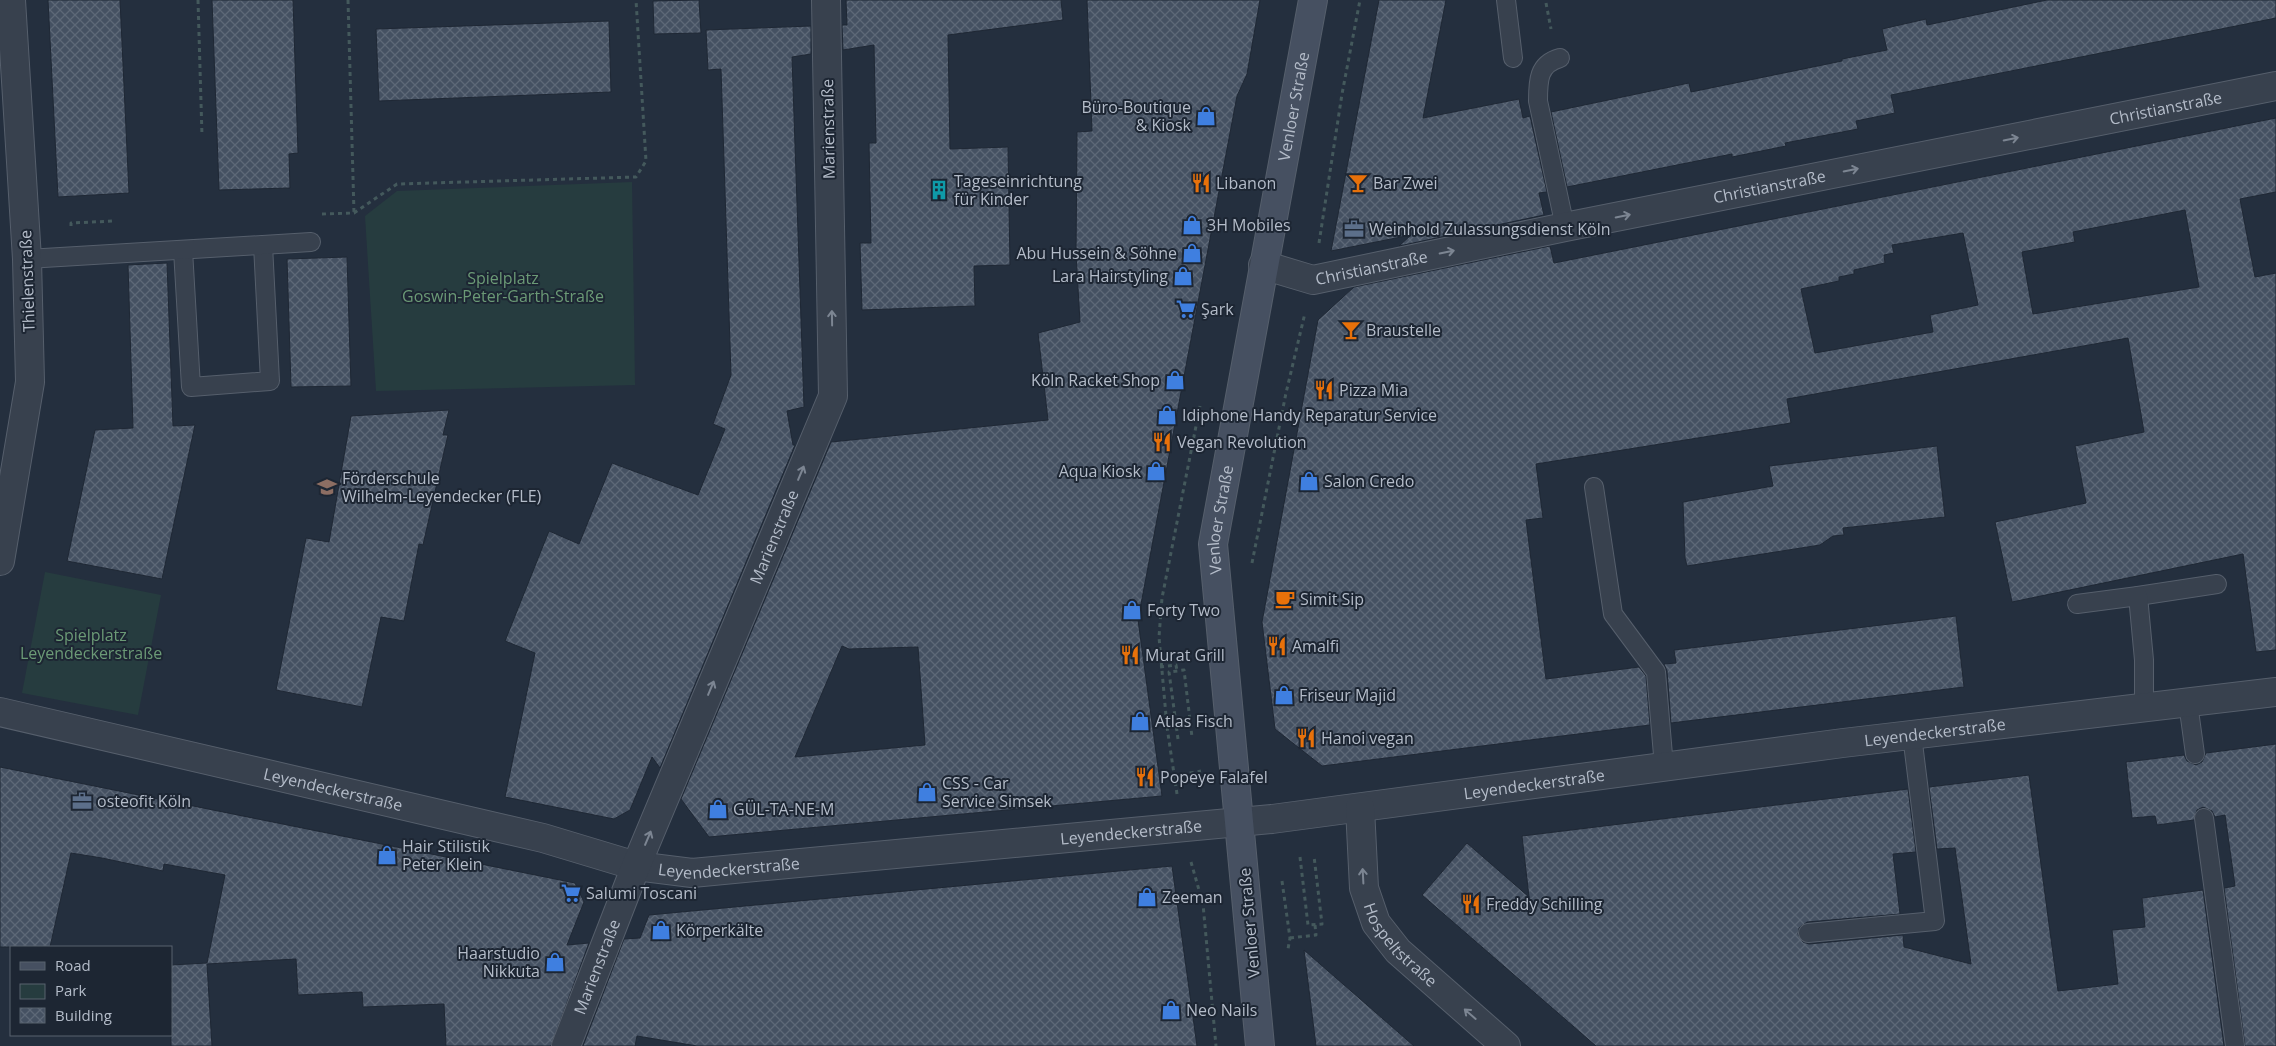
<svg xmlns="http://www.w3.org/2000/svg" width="2276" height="1046" viewBox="0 0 2276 1046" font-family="'Open Sans',sans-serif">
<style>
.park{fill:#263c3f}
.building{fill:url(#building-cross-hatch);stroke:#1f2835;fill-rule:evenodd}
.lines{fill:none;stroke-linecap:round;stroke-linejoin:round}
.lane-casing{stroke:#565f6c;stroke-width:20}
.street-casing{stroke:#565f6c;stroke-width:30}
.secondary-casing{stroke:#565f6c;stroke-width:30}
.path{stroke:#44595c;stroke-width:3;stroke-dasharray:4 4;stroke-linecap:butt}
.lane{stroke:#38414e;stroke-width:18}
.street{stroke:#38414e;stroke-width:28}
.secondary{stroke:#465061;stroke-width:28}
.oneway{stroke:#7c8592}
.labels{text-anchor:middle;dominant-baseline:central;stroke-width:4;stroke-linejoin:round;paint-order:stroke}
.poi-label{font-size:16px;fill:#b4bcc9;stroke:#1d2633;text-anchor:start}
.street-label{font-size:16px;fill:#b4bcc9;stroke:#1d2633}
.park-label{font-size:16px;fill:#6b9a76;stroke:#1d2633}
</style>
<defs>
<pattern id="building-cross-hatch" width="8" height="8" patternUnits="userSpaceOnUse" patternTransform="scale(1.25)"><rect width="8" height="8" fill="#455162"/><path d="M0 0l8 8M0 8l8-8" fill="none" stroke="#5d6877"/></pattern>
</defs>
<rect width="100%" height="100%" fill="#242f3e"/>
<g class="park">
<polygon points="632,182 635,385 376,391 365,216 397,191"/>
<polygon points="45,572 161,595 138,715 22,693"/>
</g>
<g class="building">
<polygon points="48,0 120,0 129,193 58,197"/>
<polygon points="212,0 293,0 298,153 289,154 290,188 219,190"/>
<polygon points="699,0 701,33 654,34 653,1"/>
<polygon points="846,0 1061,0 1063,20 948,35 950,149 1008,147 1010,265 974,266 975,306 862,310 860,243 871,243 869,143 876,143 874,45 843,50 842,25 847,25"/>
<path d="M1087,0H1260L1247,74L1237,96L1138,620L1162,796L709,837L681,799L831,442L1048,420L1038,333L1080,322L1076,254L1077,132L1092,131ZM842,646L849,649L918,647L925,745L795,757Z"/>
<polygon points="1379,0 1446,0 1423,118 1519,99 1523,118 1530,116 1547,192 1539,193 1544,215 1399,246 1411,235 1331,251"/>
<polygon points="2047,0 2276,0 2276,18 1891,95 1895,113 1856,121 1858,129 1785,143 1786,146 1732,157 1732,154 1567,187 1551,112 1689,83 1691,92 1842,61 1842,59 1887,50 1882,29 1926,19 1927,25"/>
<polygon points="609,21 611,92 379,101 376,29"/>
<polygon points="811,26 811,54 792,57 804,407 787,411 793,445 795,445 660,768 652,757 630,810 614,819 505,797 535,653 505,641 549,531 579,544 612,463 698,495 725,429 713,424 731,375 721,69 708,70 706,30"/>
<path d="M2276,118V192L2240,199L2255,277L2276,273V650L2256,652L2243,554L2012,602L1995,522L2086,503L2075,446L2144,432L2128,338L1787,399L1791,423L1536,464L1543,518L1526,520L1546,679L1639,667L1646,676L1650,725L1322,766L1275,729L1262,622L1318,320L1354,287L1550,246L1554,263L1594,255ZM2185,210L2199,287L2033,314L2022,252L2075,242L2073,232ZM1963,233L1978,305L1930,315L1933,332L1815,353L1801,289L1839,281V277L1854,274V270L1885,263L1884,255L1894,253L1892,245Z"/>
<polygon points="347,257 351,386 291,387 287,259"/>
<polygon points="167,263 173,426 195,425 162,579 67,561 95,430 133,428 128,265"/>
<polygon points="449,410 443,435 448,435 444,452 423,545 419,544 404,621 381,617 362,707 276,690 306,538 329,542 351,416"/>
<polygon points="1937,446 1945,517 1843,528 1844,535 1833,536 1820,545 1687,566 1685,558 1683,502 1773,486 1769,466"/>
<polygon points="1956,616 1964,687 1671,723 1667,671 1664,664 1676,663 1674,650"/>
<polygon points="2276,744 2276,1046 2245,1046 2224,888 2235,886 2225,815 2215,817 2212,811 2203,807 2197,810 2194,820 2157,825 2155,816 2132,818 2126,762 2184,755 2187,761 2196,765 2202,762 2206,753"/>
<polygon points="0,767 575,883 584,902 567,945 589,943 551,1046 446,1046 444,1004 363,1007 362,992 298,995 296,959 207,964 212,1046 171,1046 171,965 207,963 225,875 164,864 163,871 102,858 71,853 50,947 0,947"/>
<polygon points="2029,775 2058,991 2118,984 2112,930 2145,927 2142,898 2203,890 2224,1046 1596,1046 1422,895 1467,843 1529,897 1522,836 1908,789 1916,852 1893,854 1900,914 1807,922 1799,928 1798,934 1803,942 1809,944 1903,935 1904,947 1971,964 1955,848 1937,849 1929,787"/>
<polygon points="1172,866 1197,1046 697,1046 637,1036 635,1046 583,1046 624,939 640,938 649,915"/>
<polygon points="1304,950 1414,1046 1316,1046"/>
</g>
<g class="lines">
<defs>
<g id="lane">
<polyline points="1506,0 1513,58"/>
<path d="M1560,58C1538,64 1538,81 1538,101L1565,227"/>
<polyline points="183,250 191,387 270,381 263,245"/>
<polyline points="27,259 311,242"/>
<polyline points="1594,487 1613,614 1656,672 1664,767"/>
<polyline points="2138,596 2217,584"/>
<polyline points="2077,604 2138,596 2144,660 2144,708"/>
<polyline points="2188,703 2195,754"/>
<polyline points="2204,818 2235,1046"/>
<polyline points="1808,933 1935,921 1912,735"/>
</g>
<g id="street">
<path id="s1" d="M1263,265L1313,280L1565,227L2276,86"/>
<polyline points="0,561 30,382 27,259 11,0"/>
<path id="s2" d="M0,712L543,838L636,866L692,873L1272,819L1843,743L2276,692"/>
<path id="s3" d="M1360,808L1364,888L1376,923L1398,951L1506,1046"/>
<path id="s4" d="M566,1046L636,866L833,396L826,0"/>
</g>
<g id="secondary">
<path id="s5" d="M1260,1046L1213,544L1313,0"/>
</g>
</defs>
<use href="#lane" class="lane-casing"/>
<use href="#street" class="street-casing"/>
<use href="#secondary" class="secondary-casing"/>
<g class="path">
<polyline points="198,0 202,136"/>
<polyline points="348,0 354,213"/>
<polyline points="1546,3 1551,29"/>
<polyline points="322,214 354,213 397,184 636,177 646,161 636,0"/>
<polyline points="71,226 71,223 114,221"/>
<polyline points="1319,243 1342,94 1360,0"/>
<polyline points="1252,563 1286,393 1305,313"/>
<polyline points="1160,667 1176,665 1177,671"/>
<polyline points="1178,739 1169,672 1184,670 1192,737"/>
<polyline points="1174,776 1201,771"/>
<polyline points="1177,794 1167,727 1159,637 1162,598 1200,406"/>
<polyline points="1300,857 1308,925 1322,924 1314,856"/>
<polyline points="1191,862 1203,904 1216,1046"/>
<polyline points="1282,881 1290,938 1288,949"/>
<polyline points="1290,938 1316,935 1315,925"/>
</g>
<use href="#lane" class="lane"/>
<use href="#street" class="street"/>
<use href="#secondary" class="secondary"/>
</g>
<defs><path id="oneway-shaft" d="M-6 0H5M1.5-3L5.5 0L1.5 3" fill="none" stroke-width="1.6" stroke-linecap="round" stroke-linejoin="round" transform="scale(1.25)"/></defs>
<g class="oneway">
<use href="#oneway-shaft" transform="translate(2011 139) rotate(-11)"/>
<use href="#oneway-shaft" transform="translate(1851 170) rotate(-11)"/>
<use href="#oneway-shaft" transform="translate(1623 216) rotate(-11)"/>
<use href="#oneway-shaft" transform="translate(1447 252) rotate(-12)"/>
<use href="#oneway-shaft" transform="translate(832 318) rotate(-91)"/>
<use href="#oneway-shaft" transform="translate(801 473) rotate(-67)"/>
<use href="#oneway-shaft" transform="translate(711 688) rotate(-67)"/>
<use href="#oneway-shaft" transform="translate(648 838) rotate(-67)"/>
<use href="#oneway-shaft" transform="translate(1363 876) rotate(-93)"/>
<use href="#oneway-shaft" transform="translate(1470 1014) rotate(-139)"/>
</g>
<defs>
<symbol id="shop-bare" viewBox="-9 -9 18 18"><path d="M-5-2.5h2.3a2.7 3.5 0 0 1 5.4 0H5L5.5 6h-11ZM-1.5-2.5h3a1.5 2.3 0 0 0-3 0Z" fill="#3f7fe0" stroke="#1d2633" stroke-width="2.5" paint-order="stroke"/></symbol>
<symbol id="restaurant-bare" viewBox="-9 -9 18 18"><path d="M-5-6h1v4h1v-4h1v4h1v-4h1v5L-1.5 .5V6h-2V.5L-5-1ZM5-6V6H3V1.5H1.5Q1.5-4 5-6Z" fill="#e8710a" stroke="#1d2633" stroke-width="2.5" paint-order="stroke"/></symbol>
<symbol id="bar-bare" viewBox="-9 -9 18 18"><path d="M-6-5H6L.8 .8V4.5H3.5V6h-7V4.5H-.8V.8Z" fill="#e8710a" stroke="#1d2633" stroke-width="2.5" paint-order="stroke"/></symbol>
<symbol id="building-bare" viewBox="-9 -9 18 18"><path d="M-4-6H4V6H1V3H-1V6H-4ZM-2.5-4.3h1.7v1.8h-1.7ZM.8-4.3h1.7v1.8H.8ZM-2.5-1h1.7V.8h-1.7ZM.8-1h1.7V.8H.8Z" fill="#0f9aa8" stroke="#1d2633" stroke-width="2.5" paint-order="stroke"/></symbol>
<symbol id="office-bare" viewBox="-9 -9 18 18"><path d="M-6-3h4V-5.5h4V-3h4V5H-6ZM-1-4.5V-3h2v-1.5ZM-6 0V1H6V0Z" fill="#5c6f8a" stroke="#1d2633" stroke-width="2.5" paint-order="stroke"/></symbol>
<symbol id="supermarket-bare" viewBox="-9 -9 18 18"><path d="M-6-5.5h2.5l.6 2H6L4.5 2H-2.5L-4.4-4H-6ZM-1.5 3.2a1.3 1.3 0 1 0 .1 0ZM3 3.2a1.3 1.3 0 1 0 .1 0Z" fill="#3f7fe0" stroke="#1d2633" stroke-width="2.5" paint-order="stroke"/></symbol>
<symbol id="school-bare" viewBox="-9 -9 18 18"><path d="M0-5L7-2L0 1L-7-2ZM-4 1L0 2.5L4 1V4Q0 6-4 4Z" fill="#8d6e63" stroke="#1d2633" stroke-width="2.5" paint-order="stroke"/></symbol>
<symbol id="cafe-bare" viewBox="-9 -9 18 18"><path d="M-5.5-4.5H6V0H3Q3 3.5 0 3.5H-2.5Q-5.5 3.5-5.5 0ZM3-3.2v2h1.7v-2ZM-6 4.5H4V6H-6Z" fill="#e8710a" stroke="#1d2633" stroke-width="2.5" paint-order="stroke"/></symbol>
</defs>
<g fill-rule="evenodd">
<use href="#shop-bare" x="1192" y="102" width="28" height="28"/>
<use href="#restaurant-bare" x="1187" y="169" width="28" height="28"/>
<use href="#bar-bare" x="1344" y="169" width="28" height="28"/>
<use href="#building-bare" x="925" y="176" width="28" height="28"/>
<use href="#shop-bare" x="1178" y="211" width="28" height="28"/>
<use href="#office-bare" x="1340" y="215" width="28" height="28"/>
<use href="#shop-bare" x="1178" y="239" width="28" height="28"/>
<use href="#shop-bare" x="1169" y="262" width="28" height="28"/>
<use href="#supermarket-bare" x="1172" y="295" width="28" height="28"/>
<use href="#bar-bare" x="1337" y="316" width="28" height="28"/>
<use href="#shop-bare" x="1161" y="366" width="28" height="28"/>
<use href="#restaurant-bare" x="1310" y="376" width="28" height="28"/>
<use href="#shop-bare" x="1153" y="401" width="28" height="28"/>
<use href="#restaurant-bare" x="1148" y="428" width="28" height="28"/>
<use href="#shop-bare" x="1142" y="457" width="28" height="28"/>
<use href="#shop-bare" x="1295" y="467" width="28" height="28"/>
<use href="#school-bare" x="313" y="473" width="28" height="28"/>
<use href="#cafe-bare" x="1271" y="585" width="28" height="28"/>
<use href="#shop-bare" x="1118" y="596" width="28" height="28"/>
<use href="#restaurant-bare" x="1263" y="632" width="28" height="28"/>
<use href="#restaurant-bare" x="1116" y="641" width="28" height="28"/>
<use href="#shop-bare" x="1270" y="681" width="28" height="28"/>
<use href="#shop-bare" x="1126" y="707" width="28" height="28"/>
<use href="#restaurant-bare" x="1292" y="724" width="28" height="28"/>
<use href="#restaurant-bare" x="1131" y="763" width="28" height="28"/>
<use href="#shop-bare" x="913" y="778" width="28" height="28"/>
<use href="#office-bare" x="68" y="787" width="28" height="28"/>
<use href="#shop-bare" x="704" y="795" width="28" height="28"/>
<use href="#shop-bare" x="373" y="841" width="28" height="28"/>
<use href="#supermarket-bare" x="557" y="879" width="28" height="28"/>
<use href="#shop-bare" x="1133" y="883" width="28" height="28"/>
<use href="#restaurant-bare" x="1457" y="890" width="28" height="28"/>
<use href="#shop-bare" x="647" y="916" width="28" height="28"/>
<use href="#shop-bare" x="541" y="948" width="28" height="28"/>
<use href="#shop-bare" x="1157" y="996" width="28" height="28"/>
</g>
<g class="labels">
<g class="poi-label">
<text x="1191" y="107" text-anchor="end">Büro-Boutique<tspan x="1191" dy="18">&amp; Kiosk</tspan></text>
<text x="954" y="181">Tageseinrichtung<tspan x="954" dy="18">für Kinder</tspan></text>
<text x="1216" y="183">Libanon</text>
<text x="1373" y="183">Bar Zwei</text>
<text x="1207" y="225">3H Mobiles</text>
<text x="1369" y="229">Weinhold Zulassungsdienst Köln</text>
<text x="1177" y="253" text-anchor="end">Abu Hussein &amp; Söhne</text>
<text x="1168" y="276" text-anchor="end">Lara Hairstyling</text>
<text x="1201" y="309">Şark</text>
<text x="1366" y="330">Braustelle</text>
<text x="1160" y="380" text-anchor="end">Köln Racket Shop</text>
<text x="1339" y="390">Pizza Mia</text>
<text x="1182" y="415">Idiphone Handy Reparatur Service</text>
<text x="1177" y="442">Vegan Revolution</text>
<text x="1141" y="471" text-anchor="end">Aqua Kiosk</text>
<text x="342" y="478">Förderschule<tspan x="342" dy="18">Wilhelm-Leyendecker (FLE)</tspan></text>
<text x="1324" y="481">Salon Credo</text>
<text x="1300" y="599">Simit Sip</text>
<text x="1147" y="610">Forty Two</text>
<text x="1292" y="646">Amalfi</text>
<text x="1145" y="655">Murat Grill</text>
<text x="1299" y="695">Friseur Majid</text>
<text x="1155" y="721">Atlas Fisch</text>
<text x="1321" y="738">Hanoi vegan</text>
<text x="1160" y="777">Popeye Falafel</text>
<text x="942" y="783">CSS - Car<tspan x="942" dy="18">Service Simsek</tspan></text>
<text x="97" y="801">osteofit Köln</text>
<text x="733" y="809">GÜL-TA-NE-M</text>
<text x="402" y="846">Hair Stilistik<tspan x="402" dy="18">Peter Klein</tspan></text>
<text x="586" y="893">Salumi Toscani</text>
<text x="1162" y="897">Zeeman</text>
<text x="1486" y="904">Freddy Schilling</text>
<text x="676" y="930">Körperkälte</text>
<text x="540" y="953" text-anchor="end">Haarstudio<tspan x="540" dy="18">Nikkuta</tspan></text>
<text x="1186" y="1010">Neo Nails</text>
</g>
<g class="street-label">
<text stroke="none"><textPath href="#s5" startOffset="949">Venloer Straße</textPath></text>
<text stroke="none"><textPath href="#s1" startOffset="922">Christianstraße</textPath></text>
<text transform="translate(828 129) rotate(-91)">Marienstraße</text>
<text stroke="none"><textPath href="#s1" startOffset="518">Christianstraße</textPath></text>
<text stroke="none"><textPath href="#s1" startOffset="112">Christianstraße</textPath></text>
<text transform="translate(27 281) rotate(-92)">Thielenstraße</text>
<text stroke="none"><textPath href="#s5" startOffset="529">Venloer Straße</textPath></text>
<text stroke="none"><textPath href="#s4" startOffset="550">Marienstraße</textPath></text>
<text stroke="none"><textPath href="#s2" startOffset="1962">Leyendeckerstraße</textPath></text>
<text stroke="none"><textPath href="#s2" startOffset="1558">Leyendeckerstraße</textPath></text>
<text stroke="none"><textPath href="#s2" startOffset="342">Leyendeckerstraße</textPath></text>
<text stroke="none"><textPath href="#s2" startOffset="1152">Leyendeckerstraße</textPath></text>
<text stroke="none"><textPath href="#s2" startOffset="748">Leyendeckerstraße</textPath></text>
<text transform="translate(1249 923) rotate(-95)">Venloer Straße</text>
<text stroke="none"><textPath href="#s3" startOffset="149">Hospeltstraße</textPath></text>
<text stroke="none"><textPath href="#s4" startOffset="85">Marienstraße</textPath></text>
</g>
<g class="park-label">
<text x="503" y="278">Spielplatz<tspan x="503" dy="18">Goswin-Peter-Garth-Straße</tspan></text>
<text x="91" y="635">Spielplatz<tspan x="91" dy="18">Leyendeckerstraße</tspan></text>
</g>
</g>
<rect x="10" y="946" width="162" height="90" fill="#1d2633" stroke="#59626f"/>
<rect x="20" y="962" width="25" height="8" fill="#465061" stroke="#59626f"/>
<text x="55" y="971" font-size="15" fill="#b4bcc9">Road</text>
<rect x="20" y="984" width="25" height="15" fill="#263c3f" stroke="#59626f"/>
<text x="55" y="996" font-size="15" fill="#b4bcc9">Park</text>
<rect x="20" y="1008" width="25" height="15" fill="url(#building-cross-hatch)" stroke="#59626f"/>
<text x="55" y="1021" font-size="15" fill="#b4bcc9">Building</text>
</svg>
